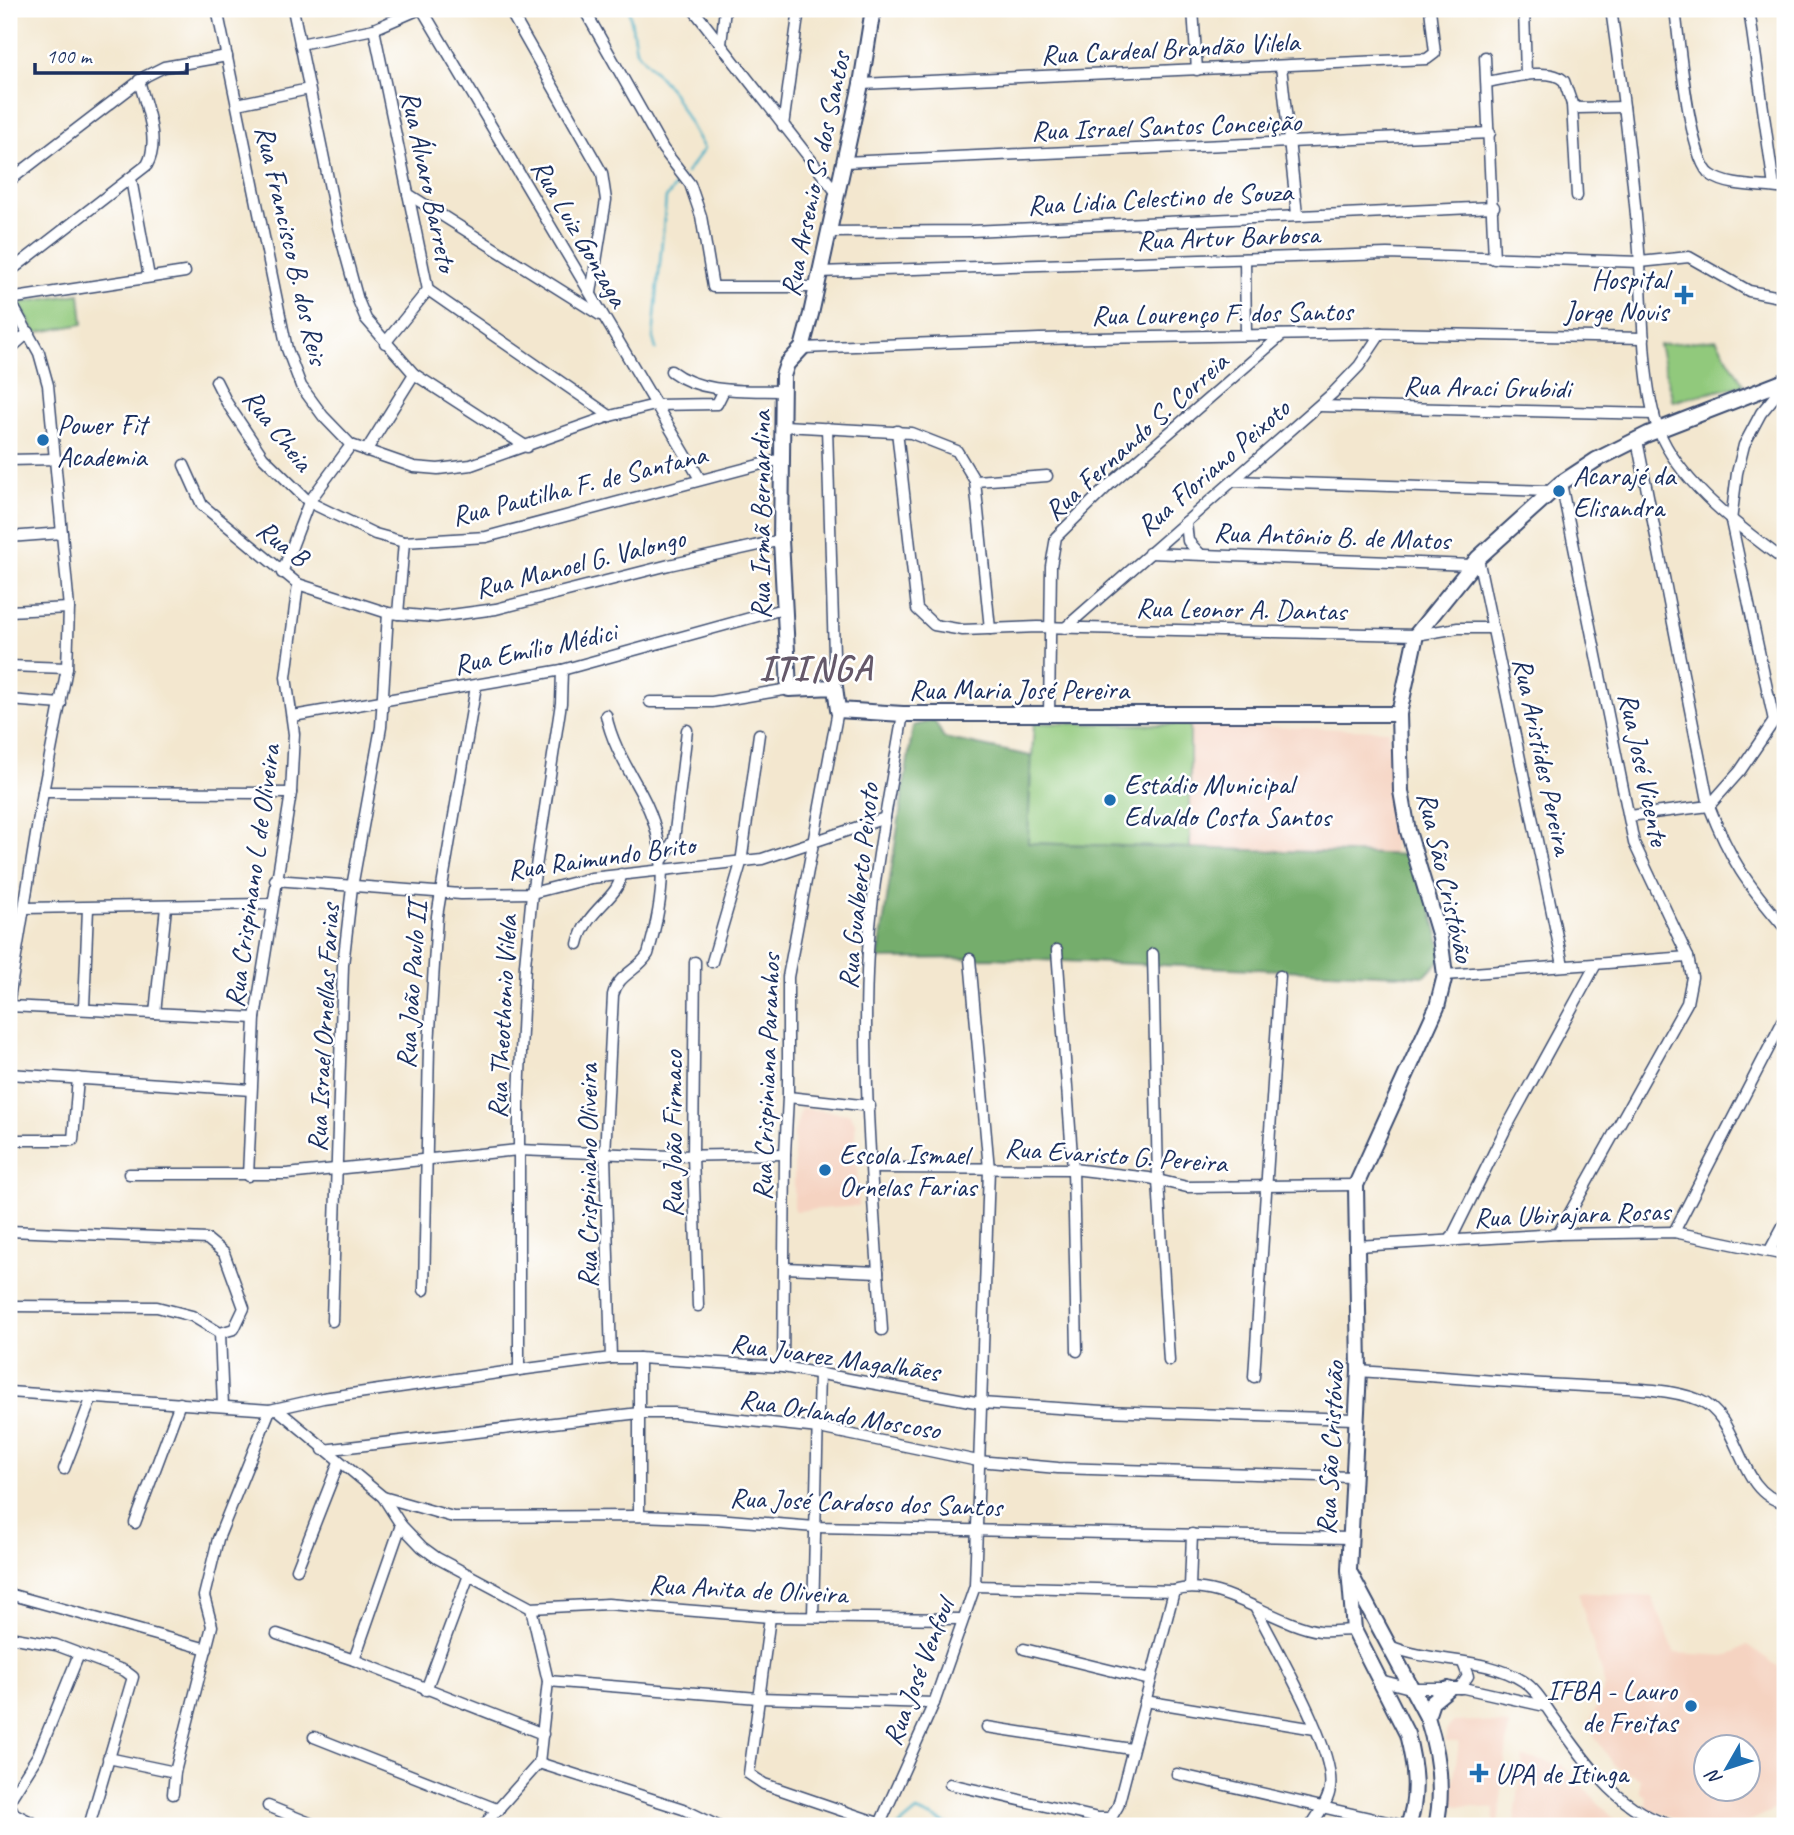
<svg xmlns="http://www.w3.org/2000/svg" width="1794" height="1835" viewBox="0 0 1794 1835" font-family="Caveat,sans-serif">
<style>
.built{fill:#f5d3c1;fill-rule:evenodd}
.green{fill:#91c97c;stroke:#567c6d;stroke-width:2}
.forest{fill:#74ad6c;stroke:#486e65;stroke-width:2}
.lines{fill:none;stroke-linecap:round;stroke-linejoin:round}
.stream{stroke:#46afc5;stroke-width:2.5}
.street-casing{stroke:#3b4b6f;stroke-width:13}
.secondary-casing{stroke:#3b4b6f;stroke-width:18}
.street{stroke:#fff;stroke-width:10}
.secondary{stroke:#fff;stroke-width:14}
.poi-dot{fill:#1f6fb2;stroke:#fff;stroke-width:2.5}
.labels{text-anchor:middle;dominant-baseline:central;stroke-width:5;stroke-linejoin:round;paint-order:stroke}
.street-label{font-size:28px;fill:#1b2f5e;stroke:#fff}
.poi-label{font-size:28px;fill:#1b2f5e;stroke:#fff;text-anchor:start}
.district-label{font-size:35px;font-weight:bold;letter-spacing:2px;fill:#65596a;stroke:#fff}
</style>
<rect width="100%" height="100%" fill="#fff"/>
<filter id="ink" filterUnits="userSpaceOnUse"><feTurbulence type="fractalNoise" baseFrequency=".0143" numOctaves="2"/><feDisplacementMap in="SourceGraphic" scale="14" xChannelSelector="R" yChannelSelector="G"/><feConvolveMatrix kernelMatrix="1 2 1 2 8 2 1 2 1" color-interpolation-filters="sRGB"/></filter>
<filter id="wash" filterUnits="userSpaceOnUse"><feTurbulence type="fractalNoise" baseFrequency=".00686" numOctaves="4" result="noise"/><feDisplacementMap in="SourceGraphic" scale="28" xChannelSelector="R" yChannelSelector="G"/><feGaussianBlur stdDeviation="1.57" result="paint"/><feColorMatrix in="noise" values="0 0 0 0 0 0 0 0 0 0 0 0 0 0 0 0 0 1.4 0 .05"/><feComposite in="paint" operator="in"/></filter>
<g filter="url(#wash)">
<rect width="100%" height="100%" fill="#f3e7cf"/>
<g class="built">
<polygon points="1190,725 1389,730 1394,855 1190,848"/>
<polygon points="801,1108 850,1114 855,1123 859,1206 794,1211 794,1134"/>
<path d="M1578,1592L1652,1597L1675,1653L1728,1656L1747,1645L1785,1671L1782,1806L1740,1826H1700L1647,1809L1645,1795L1640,1793V1779L1614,1766L1588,1726L1605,1686ZM1706,1748H1748V1790H1706Z"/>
<polygon points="1477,1721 1509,1725 1498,1826 1493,1826 1494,1809 1450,1805 1459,1742 1446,1742 1446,1731 1453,1722"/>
<polygon points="1523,1757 1562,1765 1621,1826 1514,1826"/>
</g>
<g class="green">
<polygon points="80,294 83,324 36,333 19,303"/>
<polygon points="1716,339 1744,385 1673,401 1659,345"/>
<polygon points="1034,723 1190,725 1190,848 1027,843"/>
</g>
<polygon class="forest" points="934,720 944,738 1031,756 1028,843 1416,855 1444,956 1425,976 990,958 878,959 913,726"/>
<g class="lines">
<g class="stream">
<polyline points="629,9 636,50 671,90 704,149 686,173"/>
<polyline points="656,349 653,338 666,198 682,178"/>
<polyline points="899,1826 917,1811 951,1826"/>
</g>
</g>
</g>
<g filter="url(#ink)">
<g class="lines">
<defs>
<g id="street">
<polyline points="217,9 287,349 301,386 323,416 351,445 414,467 438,469 471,465 610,416 655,405 717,404 724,390"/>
<polyline points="293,9 338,227 358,300 366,319 414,374 527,447"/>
<polyline points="422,9 700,479"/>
<polyline points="509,9 602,173 606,200 591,293"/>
<polyline points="584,9 663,149 690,184 701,216 713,287 815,287"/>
<polyline points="693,9 836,192"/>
<polyline points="1193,9 1197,70"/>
<polyline points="1524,9 1526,75"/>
<path d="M1611,9C1623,93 1634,179 1640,264C1643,310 1642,397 1662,438C1686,488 1742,529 1785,561"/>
<path d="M1675,9C1679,39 1689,161 1711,175C1730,188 1763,185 1785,189"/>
<polyline points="1749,9 1774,187"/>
<polyline points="374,29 428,290 610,416"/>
<polyline points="300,44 374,29 420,9"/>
<polyline points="721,44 725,9"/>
<polyline points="1485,57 1494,259"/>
<polyline points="1281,66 1297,214"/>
<path d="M1487,82C1505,79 1551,66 1564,81L1572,104L1578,108L1624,107"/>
<polyline points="861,84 1427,59 1435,53 1430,9"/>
<polyline points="237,104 309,89"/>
<polyline points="1572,104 1577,196"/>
<polyline points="783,126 799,9"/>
<polyline points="844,162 1490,133"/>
<polyline points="131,179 149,277"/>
<polyline points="9,181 146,76 164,67 227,56"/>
<polyline points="408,194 600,315"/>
<polyline points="828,232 971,231 1494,207"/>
<polyline points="1245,259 1246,335"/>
<path d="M9,272L147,165C161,141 145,105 139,80"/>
<polyline points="818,272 1387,254 1640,262 1689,257 1749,291 1785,298"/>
<polyline points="9,299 39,353 48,385 69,608 67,668 43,792 9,999"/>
<polyline points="9,299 185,272"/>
<polyline points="385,343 428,290"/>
<polyline points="802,348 1039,339 1381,333 1644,338"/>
<polyline points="9,350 29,332"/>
<path d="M671,371C701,394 746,390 783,391"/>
<polyline points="216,381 227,403 263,457 309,502 375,534 404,542 486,537 781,459"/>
<polyline points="1319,406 1654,414"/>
<polyline points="784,426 911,433 957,451 975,481 990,629"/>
<polyline points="827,428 835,687"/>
<polyline points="897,431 917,609 934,625 963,630 1037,627 1416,635 1458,628 1493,628"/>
<path d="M1637,440L1709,806C1730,860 1747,884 1785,928"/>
<polyline points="366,451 414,374"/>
<polyline points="9,460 56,459"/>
<polyline points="184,465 202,505 298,584 388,613 436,617 496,609 669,565 781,540"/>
<polyline points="975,481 1047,476"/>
<polyline points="1233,481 1551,491"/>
<polyline points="1186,522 1188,541 1200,554"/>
<polyline points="9,537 62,533"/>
<polyline points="1149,553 1472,565"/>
<polyline points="1478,558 1563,965"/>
<polyline points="282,573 309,502 351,445"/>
<polyline points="9,611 69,608"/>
<polyline points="398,614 404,542"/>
<polyline points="1065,628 1333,393 1359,366 1381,333"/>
<polyline points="9,666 67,668"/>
<polyline points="9,700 61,704"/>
<polyline points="650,702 712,702 789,689"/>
<path d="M606,715C612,744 627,767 641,793C670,847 665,896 648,954C638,971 618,974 613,995L605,1155L611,1358"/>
<polyline points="1049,715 1051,566 1056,537 1110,484 1282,335"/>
<polyline points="293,716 562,670 783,609"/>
<polyline points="1774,721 1731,521 1737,473 1744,445 1761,413 1785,384"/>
<polyline points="1774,721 1785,720"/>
<polyline points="43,792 291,793"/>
<polyline points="1709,806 1740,771 1774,721"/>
<polyline points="1629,816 1709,806"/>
<polyline points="663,859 674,840 687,730"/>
<polyline points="275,880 461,894 532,893 591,878 762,859 885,818"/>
<polyline points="24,908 271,904"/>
<path d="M578,944C585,910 620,898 621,874"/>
<polyline points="1057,950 1073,1169 1077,1351"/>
<polyline points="1153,954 1158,1180 1169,1361"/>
<polyline points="695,962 693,1155 698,1306"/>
<polyline points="712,962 741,863 759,734"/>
<polyline points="1445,975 1688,957"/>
<polyline points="9,1006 255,1018"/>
<polyline points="84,1008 88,908"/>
<polyline points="155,1013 166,907"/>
<polyline points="9,1074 251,1090"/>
<polyline points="788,1097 870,1106"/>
<polyline points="9,1140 73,1140 78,1078"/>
<polyline points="872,1168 1073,1169 1149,1178 1187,1187 1356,1185"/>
<polyline points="129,1174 287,1174 518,1150 671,1156 785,1154"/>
<polyline points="248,1176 255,1018 291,793 294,734 286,677 298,584"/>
<polyline points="9,1231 207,1239 224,1253 244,1308 234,1329 220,1333 192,1316 157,1307 9,1306"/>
<polyline points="1674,1232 1785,1017"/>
<polyline points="1558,1234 1687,1003 1692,977 1688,957 1634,843 1561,483"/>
<polyline points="1450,1241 1504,1132 1595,966"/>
<polyline points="1357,1246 1558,1234 1674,1232 1785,1255"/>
<polyline points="1770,1250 1785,1222"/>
<polyline points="785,1268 878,1272"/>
<polyline points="424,1290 429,1046 437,916 476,686"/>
<polyline points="332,1321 343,965 352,887 381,727 388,613"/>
<path d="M882,1330C874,1205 861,1077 868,951C873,872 890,792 903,714"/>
<polyline points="220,1333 223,1406"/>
<polyline points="783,1367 785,1154 788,1097 788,977 838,710"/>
<polyline points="519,1370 519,1096 525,965 532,893 561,703 562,670"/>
<path d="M1359,1371C1434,1376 1508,1383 1583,1386C1617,1388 1667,1387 1699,1400C1742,1418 1736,1493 1785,1503"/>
<polyline points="1254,1377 1280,976"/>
<polyline points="9,1392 270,1410 323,1398 519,1370 611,1358 639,1358 783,1367 981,1403 1103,1411 1354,1419"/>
<polyline points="277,1409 383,1497 401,1525 422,1547 437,1558 531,1608 548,1681 539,1763 483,1826"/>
<polyline points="323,1450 639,1413 674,1413 819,1428 978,1461 1058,1468 1352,1477"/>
<polyline points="64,1469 92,1397"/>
<polyline points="383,1497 453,1517 639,1516 717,1519 815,1527 1350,1538"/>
<polyline points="639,1516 639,1358"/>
<polyline points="135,1523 180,1403"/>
<polyline points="401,1525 354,1660 543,1734"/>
<polyline points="297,1569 339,1462"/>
<path d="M975,1586L1174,1591C1218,1576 1275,1625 1320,1631C1331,1632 1343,1630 1354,1630"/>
<polyline points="1190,1587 1192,1534"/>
<polyline points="9,1594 207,1649"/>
<polyline points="531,1608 608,1604 770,1617 962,1619"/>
<path d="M1256,1609C1275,1647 1336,1750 1330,1788C1329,1801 1318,1814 1311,1826"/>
<polyline points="813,1616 819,1372"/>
<polyline points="770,1617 749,1774 764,1784 887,1826"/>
<polyline points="277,1634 354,1660"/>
<polyline points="9,1637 56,1645 125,1671 133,1677 89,1826"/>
<path d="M1390,1646C1432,1664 1484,1656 1523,1681C1537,1690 1545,1706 1554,1718C1586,1762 1618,1812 1674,1826"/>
<polyline points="1024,1649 1150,1680"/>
<polyline points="1380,1680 1410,1688 1464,1688 1545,1706"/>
<polyline points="548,1681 758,1698 934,1703"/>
<polyline points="1460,1688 1468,1676 1463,1663"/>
<polyline points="426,1690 469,1575"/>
<polyline points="1145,1701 1315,1729"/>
<polyline points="987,1727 1131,1749"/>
<polyline points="314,1737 499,1810"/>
<polyline points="108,1758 175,1772"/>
<polyline points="539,1763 683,1809 718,1826"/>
<polyline points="1177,1774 1405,1826"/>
<polyline points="950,1784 1098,1818 1111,1818 1118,1806 1174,1591"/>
<polyline points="173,1794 175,1772 212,1626 204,1596 218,1539 270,1410"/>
<polyline points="9,1801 38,1755 79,1654"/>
<polyline points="268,1806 317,1826"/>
<polyline points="12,1809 16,1826"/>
<polyline points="13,1813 39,1826"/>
<polyline points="879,1826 934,1703 975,1586 989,1169 970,959"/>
<polyline points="1756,1826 1785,1824"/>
</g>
<g id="secondary">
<polyline points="873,9 861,84 811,314 802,348 787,364 783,376 781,540 789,689 835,687 838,710 903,714 1399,714"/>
<path d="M1351,1575L1427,1717C1438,1751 1444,1791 1436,1826"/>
<polyline points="1427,1717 1432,1702 1448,1689"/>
<path d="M1408,1826C1419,1796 1415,1765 1407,1734L1354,1630L1349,1570L1359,1371L1356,1185L1437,1007L1445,975L1440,937L1408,831L1401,791L1399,714L1416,635L1478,558L1561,483L1596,460L1648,434L1785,381"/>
</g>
</defs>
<use href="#street" class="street-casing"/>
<use href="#secondary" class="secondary-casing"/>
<use href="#street" class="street"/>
<use href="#secondary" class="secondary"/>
</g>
</g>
<g class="poi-dot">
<path d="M1680.5 284.5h7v7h7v7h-7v7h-7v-7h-7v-7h7z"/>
<circle cx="43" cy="440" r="7"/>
<circle cx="1559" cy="491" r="7"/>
<circle cx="1110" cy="800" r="7"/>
<circle cx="825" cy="1170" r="7"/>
<circle cx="1691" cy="1706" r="7"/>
<path d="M1475.5 1762.5h7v7h7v7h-7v7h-7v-7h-7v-7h7z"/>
</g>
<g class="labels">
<g class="street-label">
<text transform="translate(1170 48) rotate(-3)">Rua Cardeal Brandão Vilela</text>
<text transform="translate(1166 126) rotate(-2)">Rua Israel Santos Conceição</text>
<text transform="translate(815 174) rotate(-78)">Rua Arsenio S. dos Santos</text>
<text transform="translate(429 181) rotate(78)">Rua Álvaro Barreto</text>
<text transform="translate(1160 198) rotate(-3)">Rua Lidia Celestino de Souza</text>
<text transform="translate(580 233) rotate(60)">Rua Luiz Gonzaga</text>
<text transform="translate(1228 237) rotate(-2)">Rua Artur Barbosa</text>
<text transform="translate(292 245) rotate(77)">Rua Francisco B. dos Reis</text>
<text transform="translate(1222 313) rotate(-1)">Rua Lourenço F. dos Santos</text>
<text transform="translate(1487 387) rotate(1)">Rua Araci Grubidi</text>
<text transform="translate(278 430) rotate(52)">Rua Cheia</text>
<text transform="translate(1136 436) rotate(-42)">Rua Fernando S. Correia</text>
<text transform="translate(1213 467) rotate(-41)">Rua Floriano Peixoto</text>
<text transform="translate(579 485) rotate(-14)">Rua Pautilha F. de Santana</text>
<text transform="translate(760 515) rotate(-90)">Rua Irmã Bernardina</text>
<text transform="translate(1332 536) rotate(2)">Rua Antônio B. de Matos</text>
<text transform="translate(283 543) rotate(38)">Rua B</text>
<text transform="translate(580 563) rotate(-14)">Rua Manoel G. Valongo</text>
<text transform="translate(1241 609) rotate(1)">Rua Leonor A. Dantas</text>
<text transform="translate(535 648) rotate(-12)">Rua Emílio Médici</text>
<text x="1019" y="689">Rua Maria José Pereira</text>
<text transform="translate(1543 756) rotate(78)">Rua Aristides Pereira</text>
<text transform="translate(1644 769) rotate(78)">Rua José Vicente</text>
<text transform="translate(601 857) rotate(-8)">Rua Raimundo Brito</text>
<text transform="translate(252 876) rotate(-82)">Rua Crispinano L de Oliveira</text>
<text transform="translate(1446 877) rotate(77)">Rua São Cristóvão</text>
<text transform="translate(858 886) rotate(-84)">Rua Gualberto Peixoto</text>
<text transform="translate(411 985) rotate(-86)">Rua João Paulo II</text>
<text transform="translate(502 1017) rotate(-87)">Rua Theothonio Vilela</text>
<text transform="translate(323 1028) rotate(-87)">Rua Israel Ornellas Farias</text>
<text transform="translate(766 1077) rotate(-88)">Rua Crispiniana Paranhos</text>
<text transform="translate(672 1134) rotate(-90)">Rua João Firmaco</text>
<text transform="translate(1116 1155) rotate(4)">Rua Evaristo G. Pereira</text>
<text transform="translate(587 1176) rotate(-90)">Rua Crispiniano Oliveira</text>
<text transform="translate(1572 1214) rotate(-2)">Rua Ubirajara Rosas</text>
<text transform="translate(835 1357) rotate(8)">Rua Juarez Magalhães</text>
<text transform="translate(840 1414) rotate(9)">Rua Orlando Moscoso</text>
<text transform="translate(1330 1448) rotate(-87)">Rua São Cristóvão</text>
<text transform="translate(866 1502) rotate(2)">Rua José Cardoso dos Santos</text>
<text transform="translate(748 1589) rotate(3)">Rua Anita de Oliveira</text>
<text transform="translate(918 1672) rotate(-69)">Rua José Venfoul</text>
</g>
<g class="poi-label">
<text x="1668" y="279" text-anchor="end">Hospital<tspan x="1668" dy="32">Jorge Novis</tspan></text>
<text x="57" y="424">Power Fit<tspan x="57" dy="32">Academia</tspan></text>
<text x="1573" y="475">Acarajé da<tspan x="1573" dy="32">Elisandra</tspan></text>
<text x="1124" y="784">Estádio Municipal<tspan x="1124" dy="32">Edvaldo Costa Santos</tspan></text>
<text x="839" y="1154">Escola Ismael<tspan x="839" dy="32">Ornelas Farias</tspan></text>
<text x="1677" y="1690" text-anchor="end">IFBA - Lauro<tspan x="1677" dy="32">de Freitas</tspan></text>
<text x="1495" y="1773">UPA de Itinga</text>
</g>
<g class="district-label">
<text x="816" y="668">ITINGA</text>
</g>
</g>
<rect width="1794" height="1835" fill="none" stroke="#fff" stroke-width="35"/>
<g transform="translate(1727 1768) rotate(231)"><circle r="33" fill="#ffffff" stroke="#a4acbf" stroke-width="2"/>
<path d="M0-5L12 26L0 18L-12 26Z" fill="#1f6fb2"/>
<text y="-10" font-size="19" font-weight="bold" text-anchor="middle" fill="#1b2f5e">N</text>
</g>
<path d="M35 63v10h152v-10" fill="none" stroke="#1b2f5e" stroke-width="3.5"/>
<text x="46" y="63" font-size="21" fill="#1b2f5e" stroke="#ffffff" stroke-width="5" paint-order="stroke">100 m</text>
</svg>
